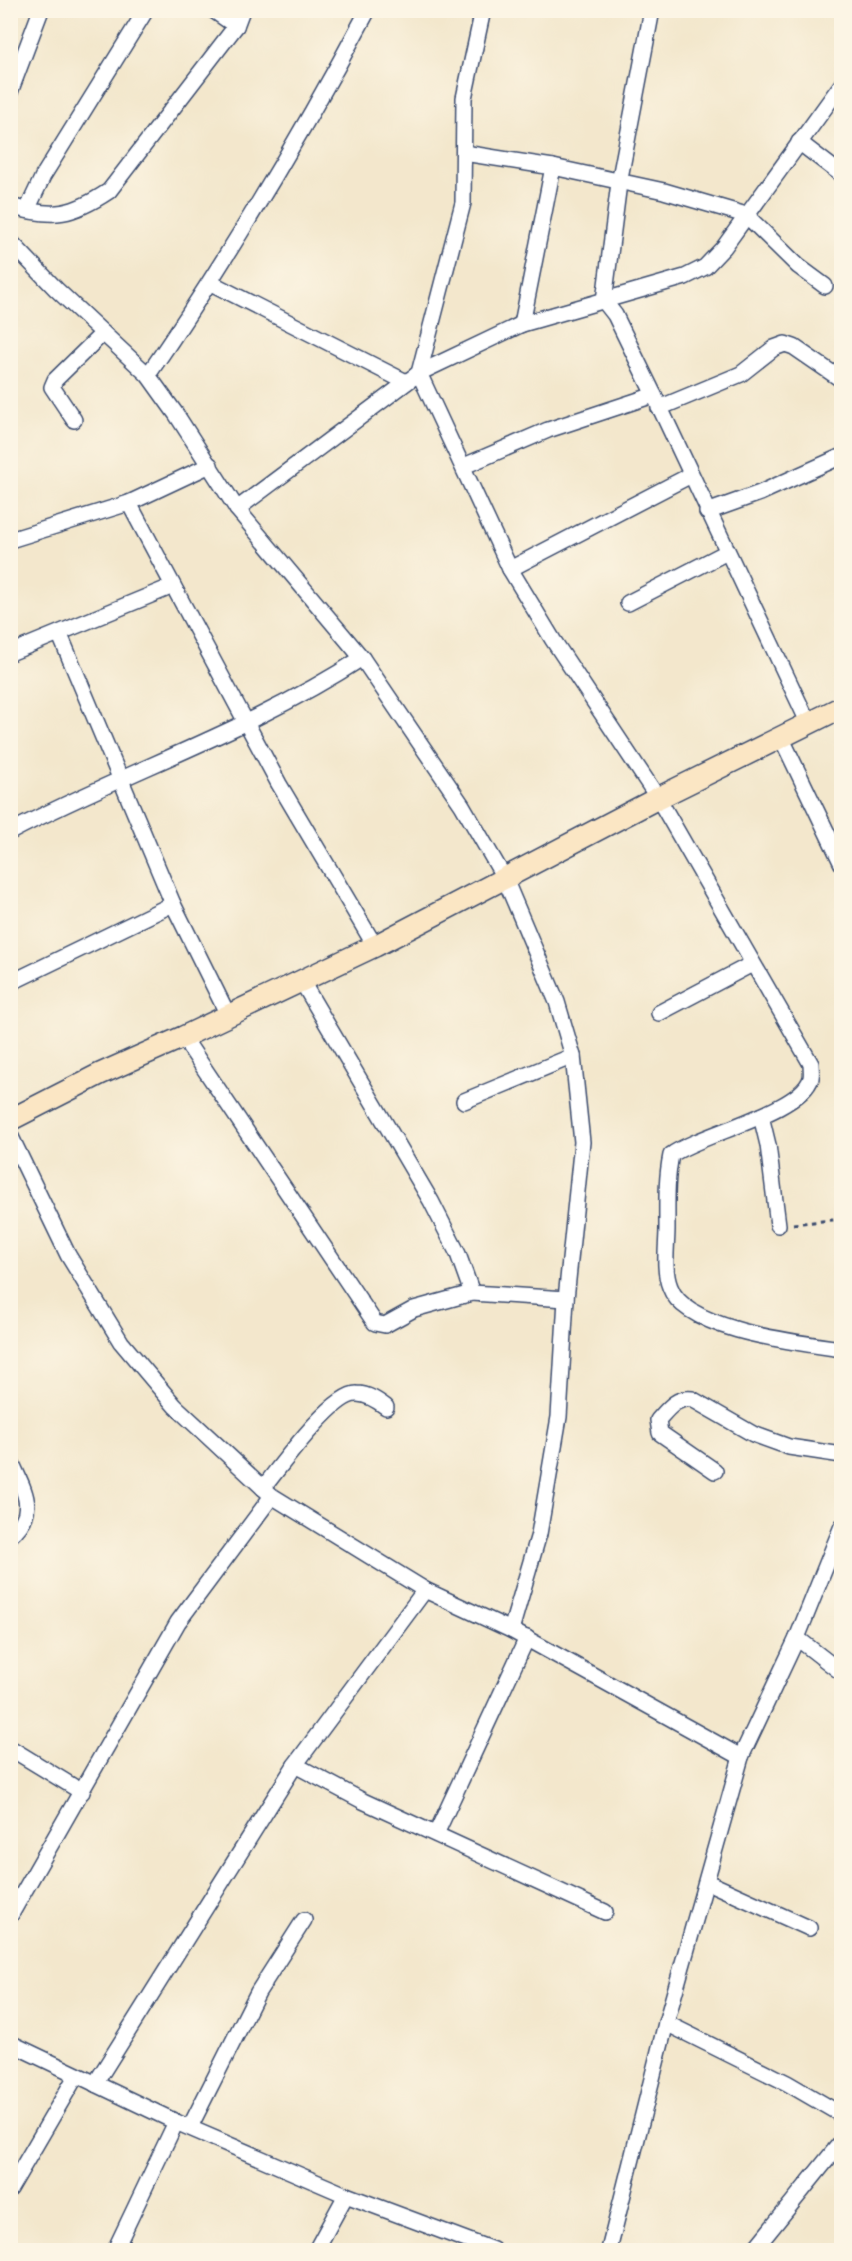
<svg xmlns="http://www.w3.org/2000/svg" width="852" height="2261" viewBox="0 0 852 2261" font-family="Mynerve,sans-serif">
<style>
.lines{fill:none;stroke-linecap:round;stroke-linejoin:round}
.street-casing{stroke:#3b4b6e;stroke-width:18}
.secondary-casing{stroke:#3b4b6e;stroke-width:24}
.path{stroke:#3b4b6e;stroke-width:3;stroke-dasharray:4.5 4.5;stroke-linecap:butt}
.street{stroke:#fff;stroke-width:15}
.secondary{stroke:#fbe6c4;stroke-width:21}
</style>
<rect width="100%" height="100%" fill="#fcf5e5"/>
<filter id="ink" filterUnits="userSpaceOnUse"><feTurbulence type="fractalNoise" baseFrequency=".0167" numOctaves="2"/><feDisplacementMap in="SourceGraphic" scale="12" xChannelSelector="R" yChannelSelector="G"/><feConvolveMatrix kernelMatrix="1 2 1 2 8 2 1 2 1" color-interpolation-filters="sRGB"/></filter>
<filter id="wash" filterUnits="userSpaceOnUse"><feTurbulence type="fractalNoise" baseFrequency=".008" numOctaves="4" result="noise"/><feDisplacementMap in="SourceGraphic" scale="24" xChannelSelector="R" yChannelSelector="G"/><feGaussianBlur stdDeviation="1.35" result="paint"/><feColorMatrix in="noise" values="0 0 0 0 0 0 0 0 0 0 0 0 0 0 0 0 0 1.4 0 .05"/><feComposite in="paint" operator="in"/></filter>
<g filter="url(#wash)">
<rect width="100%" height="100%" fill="#f3e7cc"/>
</g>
<g filter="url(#ink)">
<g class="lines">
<defs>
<g id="street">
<polyline points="213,10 236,26"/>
<path d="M483,10L464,98L463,203L419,373L510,569L553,640L658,798L811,1064C811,1068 812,1073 811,1078C801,1112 700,1134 671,1155C666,1179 667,1203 667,1228C667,1246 663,1270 670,1287C685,1331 801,1343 842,1349"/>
<polyline points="652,10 619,183 604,301 615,315 654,395 809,724"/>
<polyline points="10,92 41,10"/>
<polyline points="799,142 842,175"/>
<polyline points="464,153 553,167 664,191 746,215 798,266 825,286"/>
<path d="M10,206C54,219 73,215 109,191L236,26L242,10"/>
<polyline points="27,210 43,176 146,10"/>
<polyline points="10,241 56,289 148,375 176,414 237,509 362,658 462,805 505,879 557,1002 573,1056 582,1142 566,1299 559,1417 539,1534 511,1630"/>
<polyline points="211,283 406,382"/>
<polyline points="522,324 553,167"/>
<path d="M148,375C228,258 301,136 368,10"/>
<polyline points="659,408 741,374 774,348 785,344 794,347 842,380"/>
<polyline points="74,420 52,387 55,380 103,333"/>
<polyline points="464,466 548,430 654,395"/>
<polyline points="129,503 279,784 375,946"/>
<polyline points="237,509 419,373 522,324 685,277 705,267 724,247 842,84"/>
<polyline points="707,512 760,493 842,456"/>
<polyline points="10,540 129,503 210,465"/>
<polyline points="510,569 691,475"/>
<polyline points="628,603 727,552"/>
<polyline points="60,635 173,904 228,1015"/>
<polyline points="10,653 173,586"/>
<polyline points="782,739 842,864"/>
<path d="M10,832C126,771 252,730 362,658"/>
<polyline points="10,983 173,904"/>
<polyline points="659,1013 752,964"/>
<polyline points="183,1037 375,1323 385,1325 414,1309 472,1293 458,1254 431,1201 301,980"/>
<polyline points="464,1101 573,1056"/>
<polyline points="761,1116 768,1145 778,1225"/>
<polyline points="10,1135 68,1255 121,1342 175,1406 272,1496 425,1590 511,1630 741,1757"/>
<polyline points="472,1293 566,1299"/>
<path d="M10,1459C23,1490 40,1510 10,1536"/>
<path d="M715,1471L660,1433L658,1420C668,1409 676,1397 692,1399L753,1434L789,1447L842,1455"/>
<path d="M263,1488C279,1468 333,1393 357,1394C368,1394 378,1401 386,1407"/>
<polyline points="797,1638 842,1673"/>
<polyline points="10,1748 82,1792"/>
<polyline points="295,1765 363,1801 605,1912"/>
<polyline points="436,1834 527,1638"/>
<polyline points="707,1882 809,1928"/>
<polyline points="10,1916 178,1622 272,1496"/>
<polyline points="666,2023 787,2083 842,2115"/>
<polyline points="10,2043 176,2122 346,2195 493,2250"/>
<polyline points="95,2084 295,1765 425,1590"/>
<polyline points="190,2127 258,1992 304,1920"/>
<polyline points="10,2189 76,2076"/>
<polyline points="115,2250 176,2122"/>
<polyline points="316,2250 346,2195"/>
<polyline points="609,2250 666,2023 741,1757 797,1638 842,1526"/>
<polyline points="754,2250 842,2141"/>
</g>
<polyline id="secondary" points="10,1120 100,1074 183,1037 375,946 658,798 842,707"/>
</defs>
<use href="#street" class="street-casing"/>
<use href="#secondary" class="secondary-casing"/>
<polyline class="path" points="793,1224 842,1219"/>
<use href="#street" class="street"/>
<use href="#secondary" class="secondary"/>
</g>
</g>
<rect width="852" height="2261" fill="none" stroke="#fcf5e5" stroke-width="36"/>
</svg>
